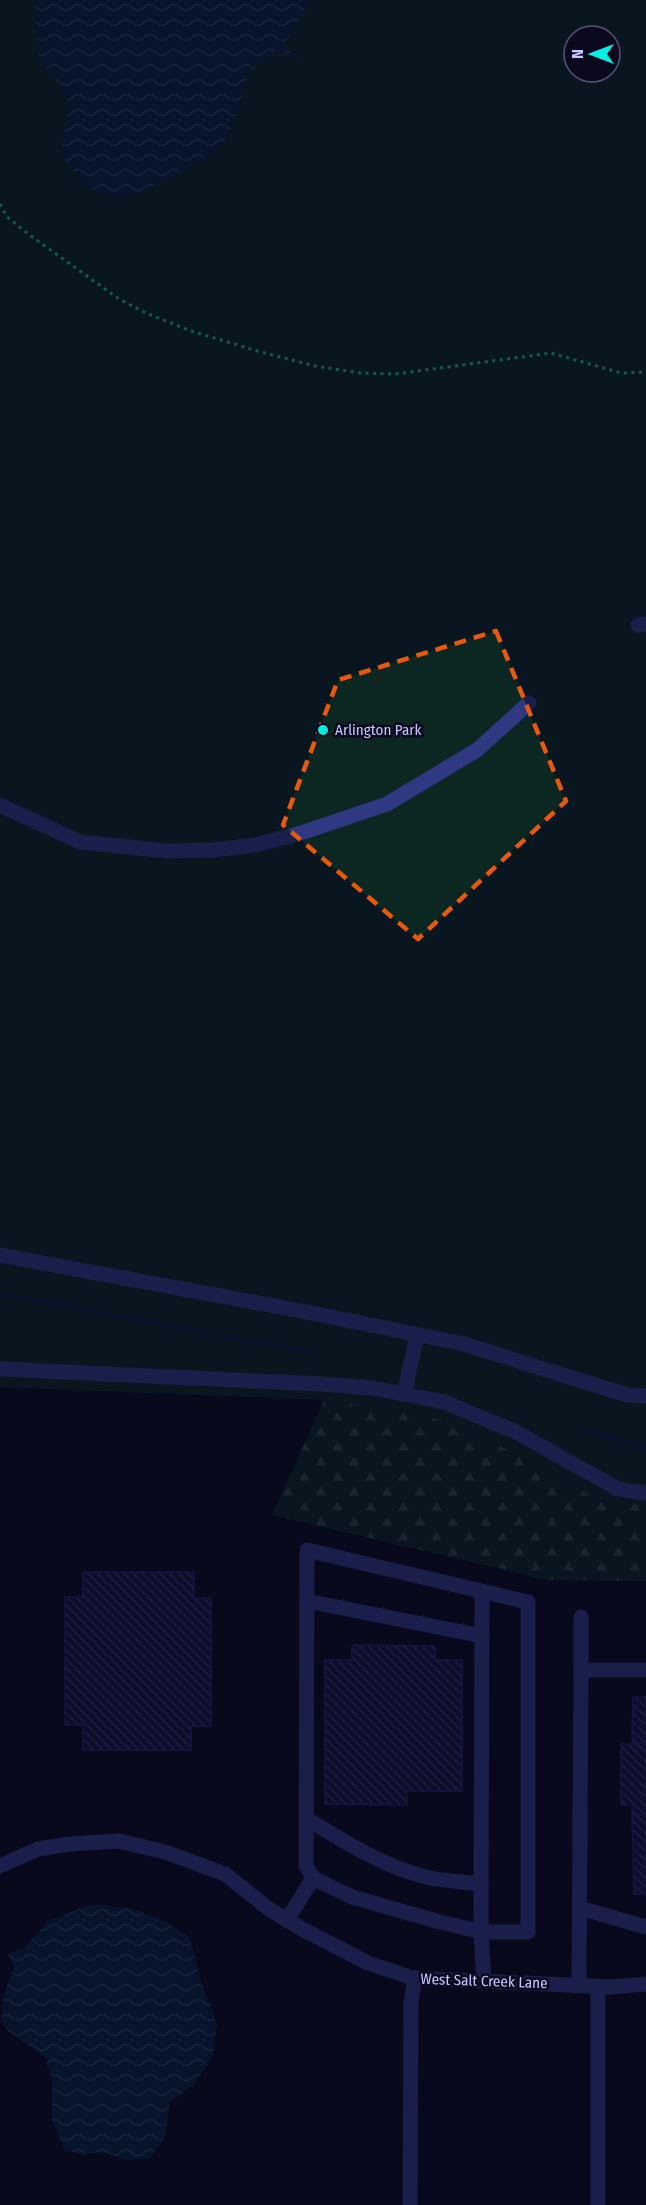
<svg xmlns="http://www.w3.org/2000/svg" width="646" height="2205" viewBox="0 0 646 2205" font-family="'Fira Sans Condensed',sans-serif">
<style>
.green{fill:#0c2722;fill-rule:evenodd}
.forest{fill:url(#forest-firs)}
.water{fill:url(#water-waves)}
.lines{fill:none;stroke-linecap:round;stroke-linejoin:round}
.stream{stroke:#05233f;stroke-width:4.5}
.building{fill:url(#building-back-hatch);stroke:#26236e;stroke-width:1.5}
.path{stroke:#1fb999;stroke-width:3;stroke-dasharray:3 4.5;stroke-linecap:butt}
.minor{stroke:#2f3881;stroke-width:15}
.marked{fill:none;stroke:#e8590c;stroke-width:4.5;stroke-dasharray:12 8;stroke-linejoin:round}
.poi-dot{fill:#00f0e5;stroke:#0a091d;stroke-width:2}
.labels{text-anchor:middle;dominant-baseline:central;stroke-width:5;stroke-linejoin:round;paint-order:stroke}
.poi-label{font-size:15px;fill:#c5c7ff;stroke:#0a091d;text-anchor:start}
.street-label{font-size:15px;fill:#c5c7ff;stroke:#0a091d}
</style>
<defs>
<pattern id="forest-firs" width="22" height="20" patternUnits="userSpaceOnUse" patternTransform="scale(1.5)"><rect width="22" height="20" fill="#0c2722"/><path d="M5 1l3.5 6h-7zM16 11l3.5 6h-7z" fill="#2e4543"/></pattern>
<pattern id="water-waves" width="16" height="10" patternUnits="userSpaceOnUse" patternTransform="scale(1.5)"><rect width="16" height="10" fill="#05233f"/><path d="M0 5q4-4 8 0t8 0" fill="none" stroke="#28415c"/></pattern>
<pattern id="building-back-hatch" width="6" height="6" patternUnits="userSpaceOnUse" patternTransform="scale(1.5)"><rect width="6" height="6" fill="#161340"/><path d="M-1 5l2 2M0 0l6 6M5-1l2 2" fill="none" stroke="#36345d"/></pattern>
</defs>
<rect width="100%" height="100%" fill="#0a091d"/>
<path class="green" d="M0,0H646V1505L603,1502L462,1425L410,1412L324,1400L0,1387ZM574,36H610V72H574Z"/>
<polygon class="forest" points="324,1400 410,1412 462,1425 603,1502 646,1505 646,1581 548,1580 272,1515"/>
<g class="water">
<polygon points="35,0 309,0 297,25 283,45 306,65 276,51 248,75 236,115 227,138 213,153 170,179 129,196 116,198 90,189 80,182 64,159 62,141 69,105 61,86 40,61 38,50"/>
<polygon points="91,1904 130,1908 165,1921 190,1938 200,1979 217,2024 213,2055 194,2085 170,2102 165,2137 150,2158 128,2160 102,2152 82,2155 65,2150 52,2120 52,2082 45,2057 8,2031 1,2021 4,1994 14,1968 8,1954 23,1949 47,1922"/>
</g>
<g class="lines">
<g class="stream">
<polyline points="0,1294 310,1352"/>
<polyline points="581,1429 646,1448"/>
</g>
</g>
<g class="building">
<polygon points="83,1572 194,1572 194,1598 211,1598 211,1726 191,1726 191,1750 83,1750 83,1725 65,1725 65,1597 83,1597"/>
<polygon points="352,1645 435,1646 435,1660 462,1660 462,1791 407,1791 407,1805 325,1804 325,1660 352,1660"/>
<polygon points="633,1697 646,1697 646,1894 634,1894 632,1805 621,1805 621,1744 632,1744"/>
</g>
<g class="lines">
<polyline class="path" points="0,204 7,217 31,236 119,299 146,313 191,331 261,352 315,366 360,373 395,374 551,353 621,373 646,372"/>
<g class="minor">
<polyline points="638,625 646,624"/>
<polyline points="0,805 80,842 168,851 212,850 255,845 298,834 387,804 477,750 529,703"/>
<polyline points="0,1255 307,1312 464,1344 627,1395 646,1396"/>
<polyline points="0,1369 321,1384 373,1388 444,1402 516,1432 618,1489 646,1493"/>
<polyline points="404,1394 417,1336"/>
<polyline points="307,1601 482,1636"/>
<polyline points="581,1670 581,1617"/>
<path d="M307,1819C345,1842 386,1868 430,1878C446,1881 464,1882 481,1884"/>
<polyline points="0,1866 38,1849 70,1844 119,1841 165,1852 225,1874 269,1909 302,1929 368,1963 413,1978 610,1987 646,1984"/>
<polyline points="313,1878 306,1866 307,1550 528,1602 528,1932 481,1932 482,1591"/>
<polyline points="580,1908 646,1927"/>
<polyline points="287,1920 313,1878 352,1897 436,1921 481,1932 484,1981"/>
<polyline points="579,1985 581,1670 646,1670"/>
<polyline points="598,1986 598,2205"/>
<polyline points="410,2205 411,2002 415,1978"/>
</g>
</g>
<path d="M0 0H646V2205H0ZM496,631L566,801L418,939L283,825L338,680Z" fill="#0a091d" fill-opacity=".55" fill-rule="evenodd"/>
<path class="marked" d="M496,631L566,801L418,939L283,825L338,680Z"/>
<circle class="poi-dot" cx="323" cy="730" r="6"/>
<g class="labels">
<g class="poi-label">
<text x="335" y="730">Arlington Park</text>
</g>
<g class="street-label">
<text transform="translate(484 1981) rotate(2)">West Salt Creek Lane</text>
</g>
</g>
<g transform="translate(592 54) rotate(270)"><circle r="28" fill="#0a091d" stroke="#555577" stroke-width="1.5"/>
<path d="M0-4.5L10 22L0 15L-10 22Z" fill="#00f0e5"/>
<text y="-9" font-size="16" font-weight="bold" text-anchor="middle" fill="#c5c7ff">N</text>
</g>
</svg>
